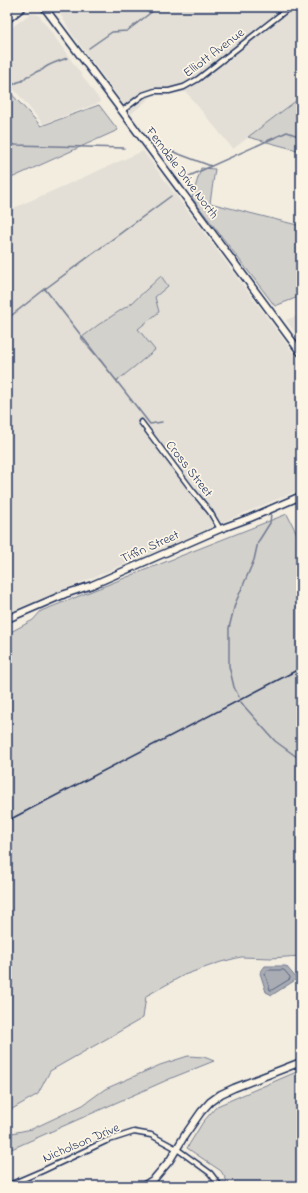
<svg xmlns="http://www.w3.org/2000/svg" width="308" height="1193" viewBox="0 0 308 1193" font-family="'Indie Flower',sans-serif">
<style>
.built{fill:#e3dfd6}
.green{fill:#d3d1cc;stroke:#778095}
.water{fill:#a9acb3;stroke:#707a91}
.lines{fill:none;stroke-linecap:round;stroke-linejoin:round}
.shore{stroke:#546180;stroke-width:1}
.stream{stroke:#707a91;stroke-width:1.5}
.street-casing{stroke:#1b2f5e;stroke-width:7}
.secondary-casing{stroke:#1b2f5e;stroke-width:9}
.primary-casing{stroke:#1b2f5e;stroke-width:10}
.street{stroke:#fcf5e5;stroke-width:4}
.secondary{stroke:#fcf5e5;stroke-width:6}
.primary{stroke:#fcf5e5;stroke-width:7}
.rail{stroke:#1b2f5e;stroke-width:1.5}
.labels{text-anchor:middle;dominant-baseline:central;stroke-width:3.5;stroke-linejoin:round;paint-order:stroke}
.street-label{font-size:13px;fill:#1b2f5e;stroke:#fcf5e5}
</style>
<rect width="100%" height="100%" fill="#f3ede0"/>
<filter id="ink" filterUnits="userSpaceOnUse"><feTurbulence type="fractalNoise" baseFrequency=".025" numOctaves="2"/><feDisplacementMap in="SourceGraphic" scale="8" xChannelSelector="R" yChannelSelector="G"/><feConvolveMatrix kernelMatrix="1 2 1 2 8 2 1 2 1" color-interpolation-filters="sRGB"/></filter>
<g filter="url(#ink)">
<g class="built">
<polygon points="56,7 301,7 301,97 233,149 186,92 152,96 131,114 72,34"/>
<polygon points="31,13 39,15 101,102 43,124 7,81 7,31"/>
<polygon points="143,151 301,363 301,489 106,572 7,613 7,211"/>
<polygon points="301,314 301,341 286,320"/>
</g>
<g class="green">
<polygon points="7,89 41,126 99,105 118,130 7,180"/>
<polygon points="301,97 301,151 248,137"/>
<polygon points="201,168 215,169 210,203 301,226 301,296 275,306 192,198"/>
<polygon points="161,276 168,286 155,297 159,312 138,329 155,350 117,381 81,338 98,325 132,303"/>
<polygon points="287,514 301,542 301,956 271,958 241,957 221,962 184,975 146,996 143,1018 50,1071 38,1094 7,1112 7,634 33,620 41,611"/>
<polygon points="188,1056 204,1057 214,1061 174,1077 7,1151 7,1134 32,1129 83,1105 105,1089 160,1065"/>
<polygon points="301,1070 301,1186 230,1186 221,1171 187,1148 203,1122 217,1106"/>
</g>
<polygon class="water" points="265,966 286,966 297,979 272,995 266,992 260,973"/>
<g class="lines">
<polygon class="shore" points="268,970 284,970 290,977 290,979 272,990 270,990 265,974"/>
<g class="stream">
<polyline points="89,48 112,32 127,31 158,7"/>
<path d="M7,88L18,82L22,81L27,76C33,76 36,70 42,70C47,64 60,61 67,58"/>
<polyline points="7,141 9,144"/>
<polyline points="7,144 16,145 124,148"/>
<polyline points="168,150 211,166"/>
<polyline points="187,177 287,132 301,137"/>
<polyline points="45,289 150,424 162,422"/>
<polyline points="7,319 45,289 171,196"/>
<polyline points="239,697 234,687 229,666 229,628 235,604 254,560 258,542 270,523 271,514"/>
<polyline points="241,702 244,706 275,741 301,760"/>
</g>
<defs>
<g id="street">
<polyline points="300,7 301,8"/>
<polyline points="122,111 143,95 155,91 169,91 184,87 198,79 290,7"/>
<polyline points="141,422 192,490 210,512 220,529"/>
<polyline points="7,1186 42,1171 106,1141 134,1132 151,1135 177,1149 210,1173 220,1186"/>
</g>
<g id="secondary">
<polyline points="44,7 122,111 301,353"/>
<polyline points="7,619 65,594 92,585 220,529 250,518 301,496"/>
<polyline points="143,1186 154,1179 170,1160 185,1135 201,1112 210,1102 221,1094 234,1088 301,1062"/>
</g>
<polyline id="primary" points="7,19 22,7"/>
</defs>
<use href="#street" class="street-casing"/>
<use href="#secondary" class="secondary-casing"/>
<use href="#primary" class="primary-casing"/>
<use href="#street" class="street"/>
<use href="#secondary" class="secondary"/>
<use href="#primary" class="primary"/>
<polyline class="rail" points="7,821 301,668"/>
</g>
</g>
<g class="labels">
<g class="street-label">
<text transform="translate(214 53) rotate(-37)">Elliott Avenue</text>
<text transform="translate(182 173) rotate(53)">Ferndale Drive North</text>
<text transform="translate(189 469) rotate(52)">Cross Street</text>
<text transform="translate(150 547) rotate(-24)">Tiffin Street</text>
<text transform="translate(81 1143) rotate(-23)">Nicholson Drive</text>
</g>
</g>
<rect width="308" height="1193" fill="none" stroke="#fcf5e5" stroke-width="24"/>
<rect x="12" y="12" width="284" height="1169" fill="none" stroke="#1b2f5e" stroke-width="1.5" filter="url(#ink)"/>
</svg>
